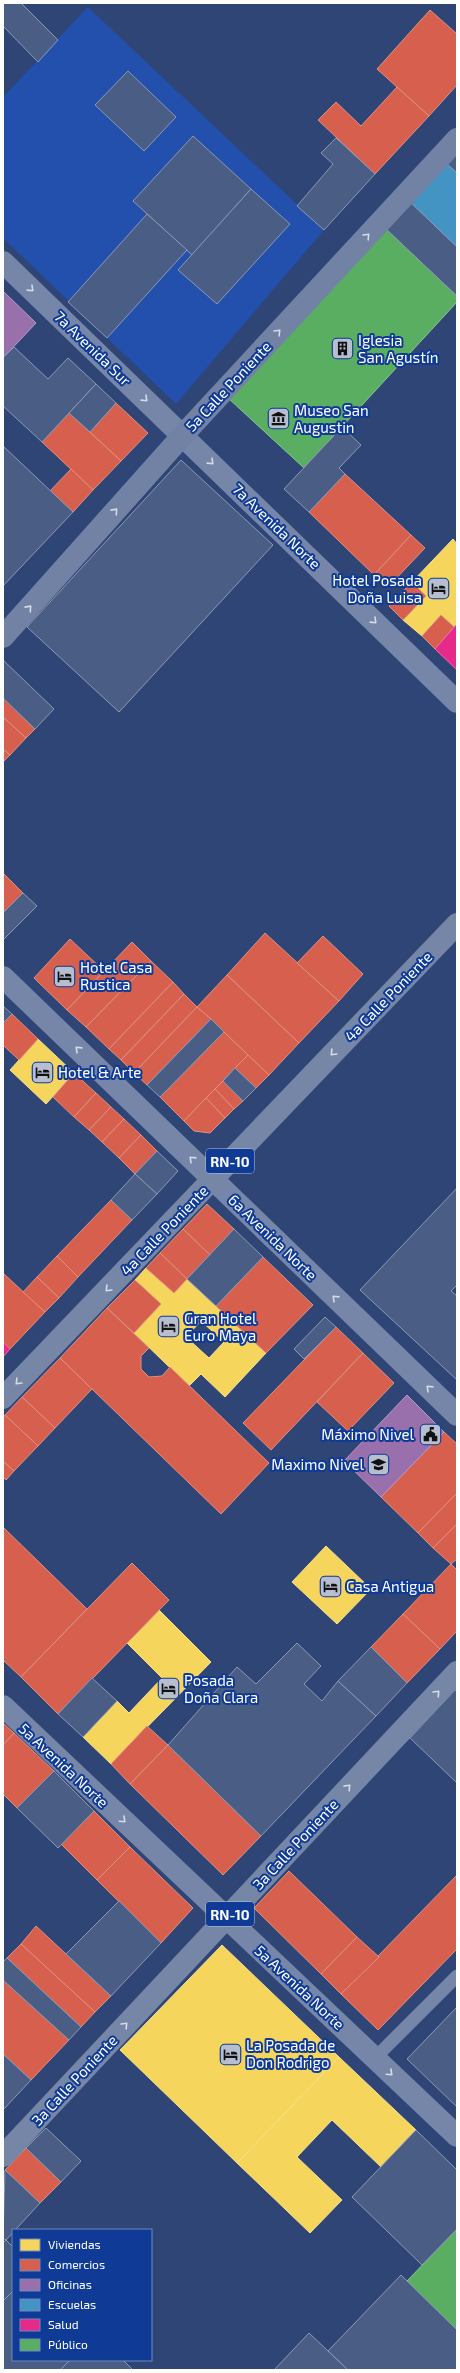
<svg xmlns="http://www.w3.org/2000/svg" width="460" height="2373" viewBox="0 0 460 2373" font-family="'Exo 2',sans-serif">
<style>
.green{fill:#2350ac}
.homes{fill:#f6d55c;stroke:#f9e28d;fill-rule:evenodd}
.shops{fill:#d6604d;stroke:#e29082}
.offices{fill:#9970ab;stroke:#b89bc4}
.schools{fill:#4393c3;stroke:#7bb3d5}
.health{fill:#e7298a;stroke:#ee69ad}
.public{fill:#5aae61;stroke:#8cc690}
.building{fill:#4a5d84;stroke:#8c99b6}
.lines{fill:none;stroke-linecap:round;stroke-linejoin:round}
.service{stroke:#7686a9;stroke-width:13}
.minor{stroke:#7686a9;stroke-width:22}
.secondary{stroke:#7282a5;stroke-width:22}
.primary{stroke:#7586a7;stroke-width:22}
.oneway{stroke:#d5dae4}
.oneway2{stroke:#d6dbe5}
.labels{text-anchor:middle;dominant-baseline:central;stroke-width:4;stroke-linejoin:round;paint-order:stroke}
.shield{fill:#0f3a95;stroke:#b7c4df;stroke-width:1}
.shield-label{font-size:14px;font-weight:bold;fill:#fff}
.poi-label{font-size:15px;fill:#fff;stroke:#0f3a95;text-anchor:start}
.street-label{font-size:15px;fill:#fff;stroke:#0f3a95}
</style>
<rect width="100%" height="100%" fill="#2e4576"/>
<polygon class="green" points="88,7 324,230 176,404 3,238 3,97"/>
<g class="homes">
<polygon points="453,539 457,544 457,624 454,627 441,615 422,636 403,620 426,596 412,582"/>
<polygon points="38,1039 74,1073 46,1104 10,1070"/>
<path d="M146,1268L174,1293L187,1279L266,1353L225,1397L201,1374L189,1386L134,1333L161,1304L135,1280ZM201,1321L224,1342L209,1358L186,1337Z"/>
<polygon points="326,1546 371,1589 337,1624 292,1582"/>
<polygon points="159,1610 211,1662 111,1764 83,1737 117,1701 129,1713 162,1678 127,1643"/>
<polygon points="222,1945 339,2057 237,2163 120,2050"/>
<polygon points="339,2057 416,2130 381,2167 332,2120 297,2157 342,2200 310,2233 237,2163"/>
</g>
<g class="shops">
<polygon points="430,10 457,34 457,85 429,116 377,69"/>
<polygon points="397,87 429,116 375,174 318,120 336,102 361,126"/>
<polygon points="116,403 148,433 121,461 90,432"/>
<polygon points="69,413 121,461 93,490 42,442"/>
<polygon points="71,469 93,490 73,512 50,491"/>
<polygon points="345,474 411,535 374,575 309,512"/>
<polygon points="411,535 425,548 388,587 374,575"/>
<polygon points="412,582 426,596 403,620 389,606"/>
<polygon points="441,615 454,627 435,649 422,636"/>
<polygon points="3,698 35,729 26,738 3,717"/>
<polygon points="3,717 26,738 10,755 3,749"/>
<polygon points="3,749 10,755 3,762"/>
<polygon points="3,873 23,893 3,913"/>
<polygon points="265,933 339,1001 299,1043 227,975"/>
<polygon points="323,936 363,974 339,1001 297,963"/>
<polygon points="70,939 104,971 67,1010 34,978"/>
<polygon points="132,942 151,961 86,1027 67,1010"/>
<polygon points="151,961 173,982 109,1049 86,1027"/>
<polygon points="227,975 299,1043 269,1075 197,1007"/>
<polygon points="173,982 184,994 121,1060 109,1049"/>
<polygon points="184,994 197,1007 134,1073 121,1060"/>
<polygon points="197,1007 211,1019 147,1085 134,1073"/>
<polygon points="12,1014 38,1039 19,1060 3,1045 3,1023"/>
<polygon points="224,1032 248,1055 184,1121 160,1097"/>
<polygon points="248,1055 269,1075 256,1088 235,1068"/>
<polygon points="74,1073 96,1093 74,1117 53,1097"/>
<polygon points="223,1081 243,1101 234,1109 215,1089"/>
<polygon points="215,1089 234,1109 225,1118 206,1098"/>
<polygon points="96,1093 111,1107 89,1130 74,1117"/>
<polygon points="206,1098 225,1118 210,1133 194,1131 184,1121"/>
<polygon points="111,1107 124,1119 102,1142 89,1130"/>
<polygon points="124,1119 141,1135 119,1158 102,1142"/>
<polygon points="141,1135 157,1151 135,1174 119,1158"/>
<polygon points="111,1200 132,1220 78,1277 57,1256"/>
<polygon points="207,1204 234,1229 210,1255 183,1229"/>
<polygon points="183,1229 210,1255 187,1279 160,1253"/>
<polygon points="160,1253 187,1279 174,1293 146,1268"/>
<polygon points="57,1256 78,1277 59,1298 37,1277"/>
<polygon points="263,1257 313,1305 266,1353 216,1306"/>
<polygon points="3,1273 45,1312 10,1349 3,1342"/>
<polygon points="37,1277 59,1298 45,1312 23,1292"/>
<polygon points="135,1280 161,1304 134,1333 107,1308"/>
<polygon points="107,1308 149,1348 141,1356 141,1369 149,1377 162,1376 170,1367 269,1463 221,1514 60,1358"/>
<polygon points="336,1327 363,1353 271,1450 243,1423"/>
<polygon points="363,1353 394,1383 348,1431 317,1402"/>
<polygon points="60,1358 92,1389 55,1428 22,1397"/>
<polygon points="22,1397 55,1428 38,1446 5,1415"/>
<polygon points="5,1415 38,1446 14,1471 3,1461 3,1418"/>
<polygon points="444,1432 457,1444 457,1493 418,1533 381,1497"/>
<polygon points="3,1461 14,1471 6,1480 3,1477"/>
<polygon points="457,1493 457,1524 433,1548 418,1533"/>
<polygon points="457,1524 457,1559 451,1564 433,1548"/>
<polygon points="3,1527 87,1609 21,1677 3,1660"/>
<polygon points="132,1563 169,1600 58,1714 21,1677"/>
<polygon points="451,1564 457,1570 457,1631 440,1649 403,1614"/>
<polygon points="403,1614 440,1649 407,1683 371,1647"/>
<polygon points="3,1723 14,1733 3,1745"/>
<polygon points="147,1726 168,1745 130,1784 111,1764"/>
<polygon points="14,1733 54,1771 17,1808 3,1794 3,1745"/>
<polygon points="168,1745 261,1836 223,1875 130,1784"/>
<polygon points="94,1811 130,1847 97,1880 61,1844"/>
<polygon points="130,1847 193,1908 161,1943 97,1880"/>
<polygon points="289,1871 357,1937 321,1974 254,1908"/>
<polygon points="457,1875 457,1949 378,2030 341,1994"/>
<polygon points="36,1926 111,1996 95,2012 21,1944"/>
<polygon points="357,1937 379,1957 341,1994 321,1974"/>
<polygon points="21,1944 95,2012 81,2027 7,1958"/>
<polygon points="3,1980 69,2040 31,2080 3,2054"/>
<polygon points="26,2148 61,2182 40,2203 5,2170"/>
</g>
<g class="offices">
<polygon points="3,291 36,323 3,358"/>
<polygon points="407,1395 444,1432 381,1497 344,1461"/>
</g>
<polygon class="schools" points="445,162 457,173 457,247 409,201"/>
<g class="health">
<polygon points="457,624 457,670 435,649"/>
<polygon points="3,1342 10,1349 3,1357"/>
</g>
<g class="public">
<polygon points="384,227 457,296 457,302 304,468 227,397"/>
<polygon points="457,2229 457,2330 407,2281"/>
</g>
<g class="building">
<polygon points="3,3 21,3 58,40 38,62 3,26"/>
<polygon points="128,71 176,117 144,151 95,105"/>
<polygon points="193,136 251,189 192,255 133,201"/>
<polygon points="336,138 375,174 324,230 297,206 333,164 321,153"/>
<polygon points="457,150 457,173 445,162"/>
<polygon points="251,189 290,224 217,304 178,270"/>
<polygon points="409,201 457,247 457,296 384,227"/>
<polygon points="147,214 187,250 107,338 68,302"/>
<polygon points="14,347 48,379 68,358 96,384 42,442 3,406 3,358"/>
<polygon points="96,384 116,403 90,432 69,413"/>
<polygon points="342,427 361,445 339,468 345,474 309,512 284,489"/>
<polygon points="3,446 73,512 3,586"/>
<polygon points="181,460 273,545 119,712 27,627"/>
<polygon points="3,660 54,709 35,729 3,698"/>
<polygon points="23,893 37,906 3,940 3,913"/>
<polygon points="3,1006 12,1014 3,1023"/>
<polygon points="211,1019 224,1032 160,1097 147,1085"/>
<polygon points="235,1068 256,1088 243,1101 223,1081"/>
<polygon points="157,1151 178,1171 157,1194 135,1174"/>
<polygon points="135,1174 157,1194 132,1220 111,1200"/>
<polygon points="457,1188 457,1285 451,1291 457,1296 457,1380 360,1290"/>
<polygon points="234,1229 263,1257 216,1306 187,1279"/>
<polygon points="325,1317 336,1327 304,1359 294,1349"/>
<polygon points="297,1643 321,1666 304,1684 322,1701 338,1681 376,1716 261,1836 168,1745 237,1667 256,1684"/>
<polygon points="371,1647 407,1683 376,1716 338,1681"/>
<polygon points="92,1678 117,1701 83,1737 58,1714"/>
<polygon points="455,1690 457,1692 457,1783 410,1738"/>
<polygon points="54,1771 94,1811 58,1848 17,1808"/>
<polygon points="119,1901 161,1943 111,1996 66,1954"/>
<polygon points="7,1958 81,2027 69,2040 3,1980 3,1962"/>
<polygon points="457,2007 457,2107 407,2059"/>
<polygon points="3,2054 31,2080 3,2110"/>
<polygon points="46,2128 81,2161 61,2182 26,2148"/>
<polygon points="416,2130 457,2170 457,2229 422,2265 352,2197"/>
<polygon points="5,2170 40,2203 6,2240 3,2238"/>
<polygon points="6,2240 13,2247 13,2291 3,2301 3,2243"/>
<polygon points="401,2275 457,2330 457,2370 348,2370 328,2351"/>
<polygon points="13,2291 13,2360 70,2360 60,2370 3,2370 3,2301"/>
<polygon points="309,2333 328,2351 348,2370 274,2370"/>
<polygon points="70,2360 123,2360 133,2370 60,2370"/>
</g>
<g class="lines">
<polyline class="service" points="375,2058 457,1976"/>
<g class="minor">
<polyline points="3,262 457,702"/>
<polyline points="3,977 457,1415"/>
<polyline points="3,1706 457,2136"/>
</g>
<polyline class="secondary" points="3,637 183,435 457,139"/>
<g class="primary">
<polyline points="3,1398 457,924"/>
<polyline points="3,2156 457,1672"/>
</g>
</g>
<defs><path id="oneway-chevron" d="M-2-3.5L2.5 0L-2 3.5" fill="none" stroke-width="1.6" stroke-linecap="round" stroke-linejoin="round"/></defs>
<g class="oneway">
<use href="#oneway-chevron" transform="translate(367 236) rotate(-47)"/>
<use href="#oneway-chevron" transform="translate(278 332) rotate(-47)"/>
<use href="#oneway-chevron" transform="translate(115 511) rotate(-48)"/>
<use href="#oneway-chevron" transform="translate(29 608) rotate(-48)"/>
</g>
<g class="oneway2">
<use href="#oneway-chevron" transform="translate(31 289) rotate(44)"/>
<use href="#oneway-chevron" transform="translate(145 399) rotate(44)"/>
<use href="#oneway-chevron" transform="translate(211 462) rotate(44)"/>
<use href="#oneway-chevron" transform="translate(374 621) rotate(44)"/>
<use href="#oneway-chevron" transform="translate(78 1049) rotate(-136)"/>
<use href="#oneway-chevron" transform="translate(333 1053) rotate(134)"/>
<use href="#oneway-chevron" transform="translate(192 1159) rotate(-136)"/>
<use href="#oneway-chevron" transform="translate(108 1289) rotate(134)"/>
<use href="#oneway-chevron" transform="translate(335 1298) rotate(-136)"/>
<use href="#oneway-chevron" transform="translate(18 1382) rotate(134)"/>
<use href="#oneway-chevron" transform="translate(429 1388) rotate(-136)"/>
<use href="#oneway-chevron" transform="translate(437 1693) rotate(-47)"/>
<use href="#oneway-chevron" transform="translate(348 1787) rotate(-47)"/>
<use href="#oneway-chevron" transform="translate(123 1820) rotate(43)"/>
<use href="#oneway-chevron" transform="translate(125 2025) rotate(-47)"/>
<use href="#oneway-chevron" transform="translate(390 2073) rotate(43)"/>
</g>
<defs>
<symbol id="building-square" viewBox="-11 -11 22 22"><rect x="-9" y="-9" width="18" height="18" rx="4" fill="#b6becf" stroke="#0f3a95"/><path d="M-4-6H4V6H1V3H-1V6H-4ZM-2.5-4.3h1.7v1.8h-1.7ZM.8-4.3h1.7v1.8H.8ZM-2.5-1h1.7V.8h-1.7ZM.8-1h1.7V.8H.8Z" fill="#111"/></symbol>
<symbol id="museum-square" viewBox="-11 -11 22 22"><rect x="-9" y="-9" width="18" height="18" rx="4" fill="#b6becf" stroke="#0f3a95"/><path d="M0-6L6-3V-2H-6V-3ZM-5-1h2V3h-2ZM-1-1h2V3h-2ZM3-1h2V3H3ZM-6 4H6V6H-6Z" fill="#111"/></symbol>
<symbol id="hotel-square" viewBox="-11 -11 22 22"><rect x="-9" y="-9" width="18" height="18" rx="4" fill="#b6becf" stroke="#0f3a95"/><path d="M-6-4.5h1.5V1H6V5H4.5V3h-9V5H-6ZM-4 0a1.8 1.8 0 1 1 3.6 0ZM.5 0V-2.5h3Q6-2.5 6 0Z" fill="#111"/></symbol>
<symbol id="civic-square" viewBox="-11 -11 22 22"><rect x="-9" y="-9" width="18" height="18" rx="4" fill="#b6becf" stroke="#0f3a95"/><path d="M-.6-6.5H3V-4.5H.6V-3L4-1V1h2V6H-6V1h2V-1L-.6-3ZM-1.2 2.5V6h2.4V2.5Z" fill="#111"/></symbol>
<symbol id="school-square" viewBox="-11 -11 22 22"><rect x="-9" y="-9" width="18" height="18" rx="4" fill="#b6becf" stroke="#0f3a95"/><path d="M0-5L7-2L0 1L-7-2ZM-4 1L0 2.5L4 1V4Q0 6-4 4Z" fill="#111"/></symbol>
</defs>
<g fill-rule="evenodd">
<use href="#building-square" x="330" y="336" width="25" height="25"/>
<use href="#museum-square" x="266" y="406" width="25" height="25"/>
<use href="#hotel-square" x="426" y="576" width="25" height="25"/>
<use href="#hotel-square" x="52" y="964" width="25" height="25"/>
<use href="#hotel-square" x="30" y="1060" width="25" height="25"/>
<use href="#hotel-square" x="156" y="1314" width="25" height="25"/>
<use href="#civic-square" x="418" y="1422" width="25" height="25"/>
<use href="#school-square" x="366" y="1452" width="25" height="25"/>
<use href="#hotel-square" x="318" y="1574" width="25" height="25"/>
<use href="#hotel-square" x="156" y="1676" width="25" height="25"/>
<use href="#hotel-square" x="218" y="2042" width="25" height="25"/>
</g>
<g class="labels">
<g class="shield">
<rect x="206" y="1149" width="48" height="24" rx="3"/>
<rect x="206" y="1902" width="48" height="24" rx="3"/>
</g>
<g class="shield-label">
<text x="230" y="1161">RN-10</text>
<text x="230" y="1914">RN-10</text>
</g>
<g class="poi-label">
<text x="358" y="340">Iglesia<tspan x="358" dy="17">San Agustín</tspan></text>
<text x="294" y="410">Museo San<tspan x="294" dy="17">Augustin</tspan></text>
<text x="422" y="580" text-anchor="end">Hotel Posada<tspan x="422" dy="17">Doña Luisa</tspan></text>
<text x="80" y="967">Hotel Casa<tspan x="80" dy="17">Rustica</tspan></text>
<text x="58" y="1072">Hotel &amp; Arte</text>
<text x="184" y="1318">Gran Hotel<tspan x="184" dy="17">Euro Maya</tspan></text>
<text x="414" y="1434" text-anchor="end">Máximo Nivel</text>
<text x="364" y="1464" text-anchor="end">Maximo Nivel</text>
<text x="346" y="1586">Casa Antigua</text>
<text x="184" y="1680">Posada<tspan x="184" dy="17">Doña Clara</tspan></text>
<text x="246" y="2045">La Posada de<tspan x="246" dy="17">Don Rodrigo</tspan></text>
</g>
<g class="street-label">
<text transform="translate(93 348) rotate(44)">7a Avenida Sur</text>
<text transform="translate(228 386) rotate(-47)">5a Calle Poniente</text>
<text transform="translate(277 526) rotate(44)">7a Avenida Norte</text>
<text transform="translate(388 996) rotate(-46)">4a Calle Poniente</text>
<text transform="translate(164 1230) rotate(-46)">4a Calle Poniente</text>
<text transform="translate(273 1237) rotate(44)">6a Avenida Norte</text>
<text transform="translate(64 1765) rotate(43)">5a Avenida Norte</text>
<text transform="translate(295 1844) rotate(-47)">3a Calle Poniente</text>
<text transform="translate(300 1987) rotate(43)">5a Avenida Norte</text>
<text transform="translate(74 2080) rotate(-47)">3a Calle Poniente</text>
</g>
</g>
<rect width="460" height="2373" fill="none" stroke="#ffffff" stroke-width="8"/>
<rect x="12" y="2229" width="140" height="132" fill="#0f3a95" stroke="#6f89bf"/>
<rect x="20" y="2239" width="20" height="12" fill="#f6d55c" stroke="#6f89bf"/>
<text x="48" y="2249" font-size="12" fill="#ffffff">Viviendas</text>
<rect x="20" y="2259" width="20" height="12" fill="#d6604d" stroke="#6f89bf"/>
<text x="48" y="2269" font-size="12" fill="#ffffff">Comercios</text>
<rect x="20" y="2279" width="20" height="12" fill="#9970ab" stroke="#6f89bf"/>
<text x="48" y="2289" font-size="12" fill="#ffffff">Oficinas</text>
<rect x="20" y="2299" width="20" height="12" fill="#4393c3" stroke="#6f89bf"/>
<text x="48" y="2309" font-size="12" fill="#ffffff">Escuelas</text>
<rect x="20" y="2319" width="20" height="12" fill="#e7298a" stroke="#6f89bf"/>
<text x="48" y="2329" font-size="12" fill="#ffffff">Salud</text>
<rect x="20" y="2339" width="20" height="12" fill="#5aae61" stroke="#6f89bf"/>
<text x="48" y="2349" font-size="12" fill="#ffffff">Público</text>
</svg>
